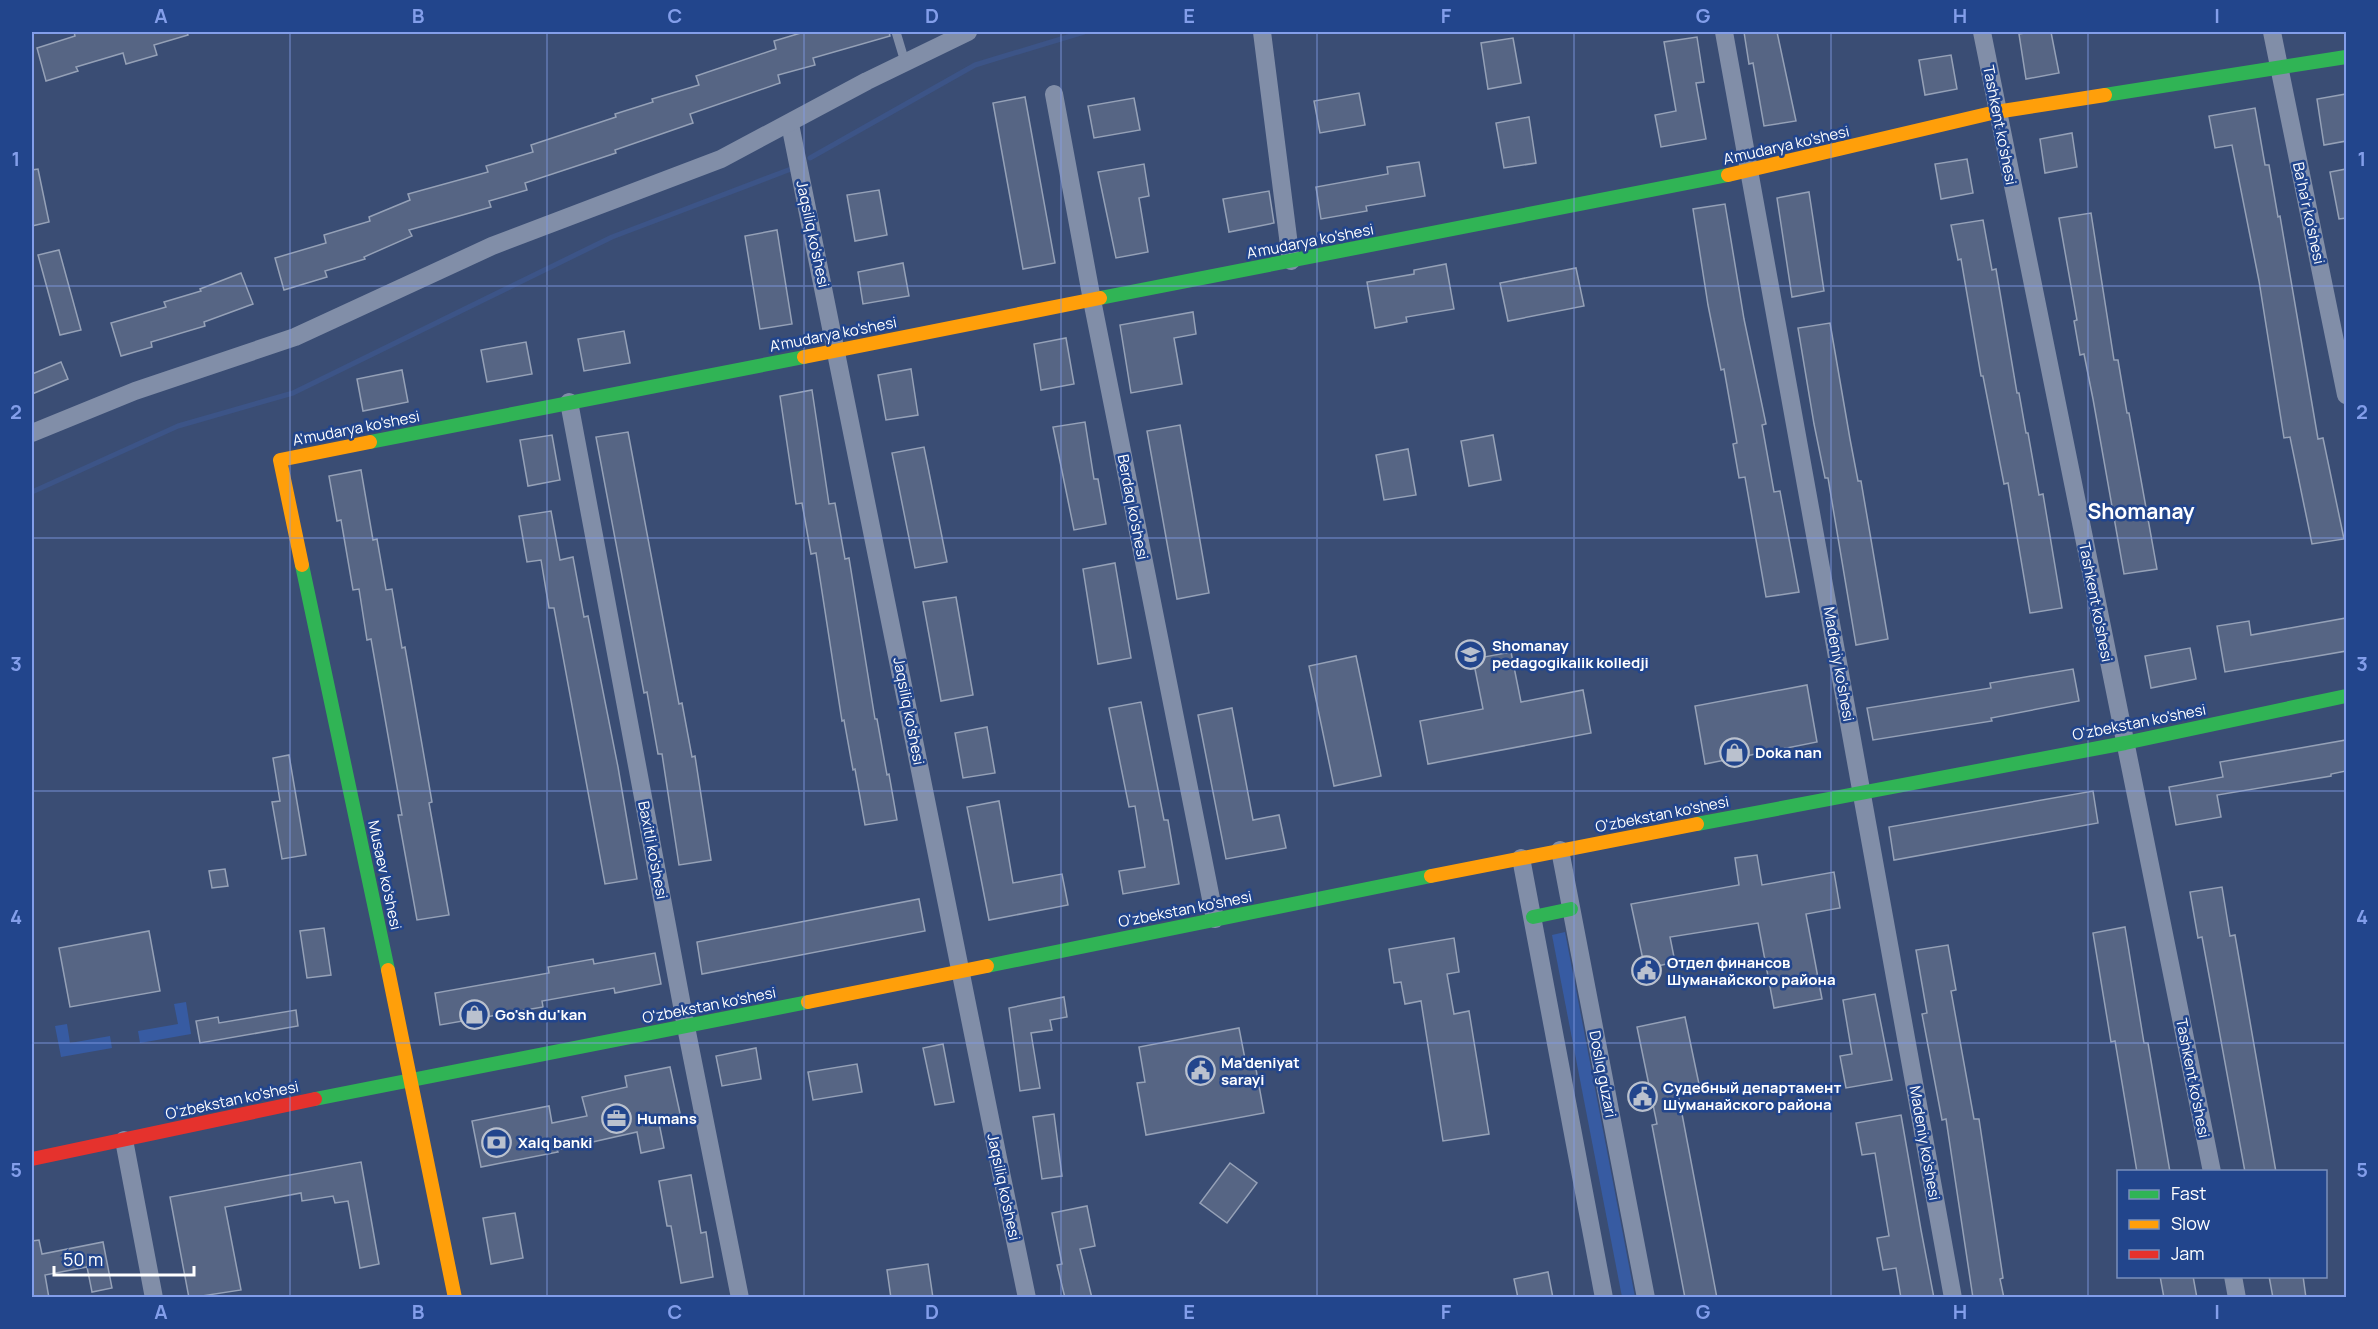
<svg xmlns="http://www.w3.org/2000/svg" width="2378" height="1329" viewBox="0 0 2378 1329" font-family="Manrope,sans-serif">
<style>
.green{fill:#375ba2}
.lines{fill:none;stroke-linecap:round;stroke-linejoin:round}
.stream{stroke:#3c5487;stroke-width:5}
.building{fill:#566584;stroke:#95a1b7;stroke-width:1.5}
.lane{stroke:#818ea8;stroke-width:9}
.street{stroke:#818ea8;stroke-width:18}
.fast{stroke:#30b455;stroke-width:14}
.slow{stroke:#ff9f0a;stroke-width:14}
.jam{stroke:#e5322d;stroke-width:14}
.grid{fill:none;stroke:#839eea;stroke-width:1.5;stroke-opacity:0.55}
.labels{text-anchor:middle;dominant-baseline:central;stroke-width:5;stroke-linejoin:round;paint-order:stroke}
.street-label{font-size:15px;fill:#fff;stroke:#22458c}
.poi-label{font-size:15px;font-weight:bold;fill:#fff;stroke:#22458c;text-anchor:start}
.district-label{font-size:21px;font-weight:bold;fill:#fff;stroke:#22458c}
.neatline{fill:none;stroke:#839eea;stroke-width:2}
.grid-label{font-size:20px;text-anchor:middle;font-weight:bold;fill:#839eea}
</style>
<rect width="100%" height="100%" fill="#3a4d74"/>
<g class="green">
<polygon points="1565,932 1635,1297 1622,1297 1552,935"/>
<polygon points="186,1002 191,1034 140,1043 138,1031 178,1024 174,1004"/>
<polygon points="67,1024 70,1043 110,1036 112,1048 61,1057 55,1026"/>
</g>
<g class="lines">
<g class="stream">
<polyline points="810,158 975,65 1084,32"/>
<polyline points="32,492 178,426 293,393 612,237 791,169"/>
</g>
</g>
<g class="building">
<polygon points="74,32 187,32 188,35 154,45 157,55 126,64 123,53 76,67 78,71 46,81 37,48 75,36"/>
<polygon points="804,32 889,32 890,36 813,58 815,65 778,75 780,83 690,114 693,123 615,150 616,153 525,183 527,190 489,201 491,207 409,230 412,236 364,257 365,259 325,271 327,277 284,290 275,258 326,243 324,235 370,221 369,217 410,200 408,194 488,172 486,166 533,152 531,145 616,117 615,114 653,102 652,99 699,85 696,76 776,49 774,41"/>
<polygon points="1744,32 1777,32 1796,121 1764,126 1753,63 1749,64"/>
<polygon points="2030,32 2051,32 2059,73 2026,79 2019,34"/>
<polygon points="1697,37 1704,82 1696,83 1706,139 1661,147 1655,115 1676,111 1664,42"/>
<polygon points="1513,38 1521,83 1488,89 1481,43"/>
<polygon points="1951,55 1957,89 1925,95 1919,60"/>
<polygon points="1359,93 1365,125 1320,133 1314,101"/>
<polygon points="2346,94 2346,141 2324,145 2317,99"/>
<polygon points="1025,97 1055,263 1023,269 993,103"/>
<polygon points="1134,98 1140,130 1094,138 1088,106"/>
<polygon points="2255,108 2265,165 2269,165 2278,217 2280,216 2318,439 2323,438 2344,539 2312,544 2290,437 2284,438 2259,281 2232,145 2215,148 2209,116"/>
<polygon points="1529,117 1536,163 1504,168 1496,123"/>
<polygon points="2072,133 2077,167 2045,173 2040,139"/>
<polygon points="1967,159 1973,193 1941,199 1935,164"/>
<polygon points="1419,162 1425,196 1366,206 1367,211 1321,219 1316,187 1388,174 1387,167"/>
<polygon points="1144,164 1149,196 1139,198 1148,252 1116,258 1098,172"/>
<polygon points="38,169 49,222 32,226 32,170"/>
<polygon points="2346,169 2346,218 2339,219 2330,172"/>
<polygon points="879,190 887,235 855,241 847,195"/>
<polygon points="1269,191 1274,223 1229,232 1223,199"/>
<polygon points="1809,192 1824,291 1792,297 1777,198"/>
<polygon points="1725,204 1744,319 1766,424 1762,425 1774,492 1780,491 1799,592 1766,597 1745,477 1739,478 1733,444 1737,443 1724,369 1721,370 1708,305 1693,209"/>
<polygon points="2091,213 2114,360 2118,360 2127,413 2129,413 2157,569 2124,574 2093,399 2084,354 2080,355 2074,321 2077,320 2059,218"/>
<polygon points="1983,220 1992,270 1996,269 2017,393 2019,393 2026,433 2028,433 2039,495 2043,494 2062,608 2030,613 2008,483 2004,484 1983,376 1981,376 1961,259 1958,260 1951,225"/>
<polygon points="777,230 792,324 760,329 745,236"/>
<polygon points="59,250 81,330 60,335 38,255"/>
<polygon points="903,263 909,296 863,304 858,272"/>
<polygon points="1446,264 1454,309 1406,317 1407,322 1375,328 1367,282 1414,274 1414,270"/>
<polygon points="1576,268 1584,306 1508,321 1500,283"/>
<polygon points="241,273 253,304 204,322 205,326 151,342 152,347 121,356 111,323 166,307 164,302 201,291 200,289"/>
<polygon points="1193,312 1196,334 1174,338 1182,384 1131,393 1120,325"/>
<polygon points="1830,323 1850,439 1858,481 1861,481 1888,639 1856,645 1828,478 1825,478 1814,424 1798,328"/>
<polygon points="624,331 630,363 584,371 578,339"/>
<polygon points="1066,338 1074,384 1041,390 1034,344"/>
<polygon points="526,342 532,374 487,382 481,350"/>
<polygon points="61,362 68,379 32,394 32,374"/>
<polygon points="911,369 918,415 886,420 878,375"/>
<polygon points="402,370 408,402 363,411 357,379"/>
<polygon points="812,390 829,504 835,503 845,559 849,558 875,719 877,719 887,775 889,774 897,820 865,825 855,769 853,770 844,720 842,721 816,553 811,554 802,503 796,504 780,396"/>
<polygon points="1085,422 1094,479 1098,479 1106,524 1074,530 1053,427"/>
<polygon points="1180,425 1209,593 1177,599 1147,431"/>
<polygon points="628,432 679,704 682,703 692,757 695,756 711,860 679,865 662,754 658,754 647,692 644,693 596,437"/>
<polygon points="552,435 560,480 528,486 520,440"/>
<polygon points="1493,435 1501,480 1469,486 1461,441"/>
<polygon points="924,447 947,562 915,568 892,453"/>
<polygon points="1408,449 1416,495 1384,500 1376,455"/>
<polygon points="361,470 373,540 377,539 386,590 392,589 402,648 405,647 432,802 429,803 449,915 417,920 398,815 402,815 371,639 367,640 359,589 353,590 341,520 337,521 329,476"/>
<polygon points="551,511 560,560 573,557 584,617 588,616 618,767 637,879 605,884 554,608 549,608 541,560 527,562 519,516"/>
<polygon points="1115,563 1131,658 1098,664 1083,569"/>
<polygon points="956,597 973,695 941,701 923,602"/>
<polygon points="2346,618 2346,651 2225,672 2217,626 2249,621 2251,635"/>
<polygon points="2190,648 2196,679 2151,688 2145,656"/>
<polygon points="1511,652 1521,702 1583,690 1591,733 1428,764 1420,721 1483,709 1473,659"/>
<polygon points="1356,656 1381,776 1334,786 1309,666"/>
<polygon points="2073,669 2079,701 1991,718 1992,721 1873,740 1867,708 1991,688 1990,683"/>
<polygon points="1807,685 1817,742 1705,764 1695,706"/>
<polygon points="1141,702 1164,820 1168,820 1179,884 1123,894 1119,871 1145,867 1135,806 1129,807 1109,708"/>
<polygon points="1232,708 1253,820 1279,815 1286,848 1226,859 1198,715"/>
<polygon points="987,727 995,773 963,778 955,733"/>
<polygon points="2346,740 2346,771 2331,774 2331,776 2217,795 2221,817 2176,825 2169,787 2223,777 2220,762"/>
<polygon points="289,755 306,855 282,859 272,802 280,801 273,758"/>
<polygon points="2093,791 2098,823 1894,860 1889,827"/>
<polygon points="999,801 1013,883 1062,874 1068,905 989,920 967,807"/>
<polygon points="1757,855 1762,885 1834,872 1840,908 1806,914 1822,999 1774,1008 1758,923 1670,937 1675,962 1645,969 1631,904 1739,885 1735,858"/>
<polygon points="225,869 228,886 212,888 209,871"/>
<polygon points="2222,887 2230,936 2235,935 2276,1172 2245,1172 2202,937 2198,938 2190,892"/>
<polygon points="919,899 925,931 702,974 697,942"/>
<polygon points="2125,927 2144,1043 2148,1043 2170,1172 2137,1172 2115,1041 2111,1042 2093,933"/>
<polygon points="324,928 331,975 307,978 300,931"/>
<polygon points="149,931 160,991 70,1007 59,948"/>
<polygon points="1454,938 1459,972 1447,974 1454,1014 1469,1011 1489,1134 1443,1141 1421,1001 1405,1004 1401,982 1394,983 1389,949"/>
<polygon points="1948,945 1956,990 1951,991 1974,1119 1979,1119 2003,1278 2000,1279 2004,1298 1973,1298 1946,1119 1942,1120 1922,1014 1927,1013 1916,950"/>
<polygon points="655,953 661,984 615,993 614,988 542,1001 543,1007 440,1025 435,993 549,973 548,967 593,959 594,964"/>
<polygon points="1875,994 1892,1080 1846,1088 1840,1056 1852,1054 1843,1000"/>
<polygon points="1064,997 1067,1017 1050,1020 1052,1030 1031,1033 1040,1088 1020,1091 1009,1008"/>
<polygon points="296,1010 298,1026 200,1043 196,1021 218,1017 219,1023"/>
<polygon points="1685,1017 1700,1089 1678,1093 1717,1298 1685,1298 1652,1125 1657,1124 1637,1027"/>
<polygon points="1239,1028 1245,1059 1254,1058 1264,1113 1146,1135 1137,1083 1145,1082 1139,1047"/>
<polygon points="943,1044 954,1102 935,1105 923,1048"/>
<polygon points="756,1048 761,1079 722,1086 716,1056"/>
<polygon points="857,1064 862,1092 813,1100 808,1072"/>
<polygon points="670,1067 681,1118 659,1123 664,1148 641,1153 637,1132 557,1150 558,1152 481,1167 472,1121 549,1106 552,1123 587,1116 582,1097 627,1087 625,1076"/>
<polygon points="1054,1114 1062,1176 1042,1179 1033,1117"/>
<polygon points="1901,1115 1921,1230 1934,1298 1901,1298 1896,1268 1883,1270 1877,1238 1889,1236 1875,1153 1862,1155 1856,1123"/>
<polygon points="361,1162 379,1264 360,1268 348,1201 335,1203 333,1196 302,1201 301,1193 225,1207 241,1290 189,1298 170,1197"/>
<polygon points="1230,1163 1257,1183 1227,1223 1200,1203"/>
<polygon points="691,1175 701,1233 706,1232 713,1277 681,1283 671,1226 667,1226 659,1181"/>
<polygon points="1087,1206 1095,1246 1080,1249 1092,1298 1065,1298 1057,1265 1062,1264 1052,1213"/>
<polygon points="515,1213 523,1258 491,1264 483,1218"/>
<polygon points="39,1240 42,1254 103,1242 112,1288 92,1292 87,1267 45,1275 49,1298 32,1298 32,1241"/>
<polygon points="928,1264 933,1298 891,1298 887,1270"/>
<polygon points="1548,1272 1553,1298 1518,1298 1514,1279"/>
<polygon points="2160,1276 2193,1276 2197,1298 2164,1298"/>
<polygon points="2269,1276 2303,1276 2306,1298 2273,1298"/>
</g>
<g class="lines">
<polyline class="lane" points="896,32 905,62"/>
<g class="street">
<polyline points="1262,32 1291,261"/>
<polyline points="1724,32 1953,1298"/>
<polyline points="1982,32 2212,1172"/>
<polyline points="2272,32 2346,395"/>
<polyline points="1054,94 1092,300 1215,919"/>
<path d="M790,124C872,514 945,907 1027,1298"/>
<polyline points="569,402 686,1027 740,1298"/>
<polyline points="32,433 135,391 295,337 492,246 721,159 867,81 968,32"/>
<polyline points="1560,850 1646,1298"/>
<polyline points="1521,858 1604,1298"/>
<polyline points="124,1140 154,1298"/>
<polyline points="2233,1276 2237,1298"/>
</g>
<g class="fast">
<polyline points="2105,95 2346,57"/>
<polyline points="1100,298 1728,175"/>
<polyline points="370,442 804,357"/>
<polyline points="302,565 388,970"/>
<polyline points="1697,824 2125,743 2346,696"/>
<polyline points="1533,917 1571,909"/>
<polyline points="987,966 1431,876"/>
<polyline points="315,1099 808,1002"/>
</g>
<g class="slow">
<polyline points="1728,175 1996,112 2105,95"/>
<polyline points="804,357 1100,298"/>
<polyline points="302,565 280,460 370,442"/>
<polyline points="1431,876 1697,824"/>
<polyline points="388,970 455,1298"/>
<polyline points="808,1002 987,966"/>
</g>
<polyline class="jam" points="32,1159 315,1099"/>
</g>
<path class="grid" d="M290,32V1298M547,32V1298M804,32V1298M1061,32V1298M1317,32V1298M1574,32V1298M1831,32V1298M2088,32V1298M32,286H2346M32,538H2346M32,791H2346M32,1043H2346"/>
<defs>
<symbol id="university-ring" viewBox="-11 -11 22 22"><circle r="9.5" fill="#22458c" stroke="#bac1ce" stroke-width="1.5"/><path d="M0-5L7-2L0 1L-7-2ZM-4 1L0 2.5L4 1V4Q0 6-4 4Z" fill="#bac1ce"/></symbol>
<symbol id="shop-ring" viewBox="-11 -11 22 22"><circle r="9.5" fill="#22458c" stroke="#bac1ce" stroke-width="1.5"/><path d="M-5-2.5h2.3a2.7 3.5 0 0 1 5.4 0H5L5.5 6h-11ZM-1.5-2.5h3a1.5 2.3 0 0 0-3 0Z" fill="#bac1ce"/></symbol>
<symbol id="civic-ring" viewBox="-11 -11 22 22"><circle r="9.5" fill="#22458c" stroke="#bac1ce" stroke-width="1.5"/><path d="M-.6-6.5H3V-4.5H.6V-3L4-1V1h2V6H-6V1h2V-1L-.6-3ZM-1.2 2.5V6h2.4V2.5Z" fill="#bac1ce"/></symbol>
<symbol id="office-ring" viewBox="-11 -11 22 22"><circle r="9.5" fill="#22458c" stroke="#bac1ce" stroke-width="1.5"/><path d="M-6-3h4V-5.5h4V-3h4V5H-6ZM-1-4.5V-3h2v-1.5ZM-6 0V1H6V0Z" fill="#bac1ce"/></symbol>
<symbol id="bank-ring" viewBox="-11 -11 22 22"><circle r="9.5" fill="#22458c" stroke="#bac1ce" stroke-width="1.5"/><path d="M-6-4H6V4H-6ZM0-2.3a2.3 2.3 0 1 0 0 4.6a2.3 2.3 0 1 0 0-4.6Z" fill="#bac1ce"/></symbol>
</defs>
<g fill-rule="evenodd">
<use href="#university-ring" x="1454" y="638" width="33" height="33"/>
<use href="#shop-ring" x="1718" y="736" width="33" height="33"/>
<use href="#civic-ring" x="1630" y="954" width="33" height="33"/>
<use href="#shop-ring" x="458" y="998" width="33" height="33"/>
<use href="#civic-ring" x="1184" y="1054" width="33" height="33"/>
<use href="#civic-ring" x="1626" y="1080" width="33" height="33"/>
<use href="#office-ring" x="600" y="1102" width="33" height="33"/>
<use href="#bank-ring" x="480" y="1126" width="33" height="33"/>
</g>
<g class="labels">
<g class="street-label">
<text transform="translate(2000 125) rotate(79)">Tashkent ko'shesi</text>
<text transform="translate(1786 145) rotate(-13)">A'mudarya ko'shesi</text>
<text transform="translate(2309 213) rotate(78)">Ba'ha'r ko'shesi</text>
<text transform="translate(813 234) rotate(78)">Jaqsiliq ko'shesi</text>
<text transform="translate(1310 241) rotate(-11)">A'mudarya ko'shesi</text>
<text transform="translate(833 334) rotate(-11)">A'mudarya ko'shesi</text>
<text transform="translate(356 428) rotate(-11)">A'mudarya ko'shesi</text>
<text transform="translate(1133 507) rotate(79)">Berdaq ko'shesi</text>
<text transform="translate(2096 602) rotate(79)">Tashkent ko'shesi</text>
<text transform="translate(1839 664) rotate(80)">Madeniy ko'shesi</text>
<text transform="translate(909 711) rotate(79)">Jaqsiliq ko'shesi</text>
<text transform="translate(2139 722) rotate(-11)">O'zbekstan ko'shesi</text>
<text transform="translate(1662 814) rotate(-11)">O'zbekstan ko'shesi</text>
<text transform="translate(653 850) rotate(79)">Baxitli ko'shesi</text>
<text transform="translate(385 875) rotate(78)">Musaev ko'shesi</text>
<text transform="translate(1185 909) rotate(-11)">O'zbekstan ko'shesi</text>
<text transform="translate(709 1005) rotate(-11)">O'zbekstan ko'shesi</text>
<text transform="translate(1603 1074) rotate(79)">Doslıq gúzari</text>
<text transform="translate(2193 1078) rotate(79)">Tashkent ko'shesi</text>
<text transform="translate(232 1100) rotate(-12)">O'zbekstan ko'shesi</text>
<text transform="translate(1925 1143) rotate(80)">Madeniy ko'shesi</text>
<text transform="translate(1004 1187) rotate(78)">Jaqsiliq ko'shesi</text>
</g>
<g class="poi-label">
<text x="1492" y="645">Shomanay<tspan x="1492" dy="17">pedagogikalik kolledji</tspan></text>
<text x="1755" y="752">Doka nan</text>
<text x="1667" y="962">Отдел финансов<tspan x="1667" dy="17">Шуманайского района</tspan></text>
<text x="495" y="1014">Go'sh du'kan</text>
<text x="1221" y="1062">Ma'deniyat<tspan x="1221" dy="17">sarayi</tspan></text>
<text x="1663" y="1087">Судебный департамент<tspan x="1663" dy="17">Шуманайского района</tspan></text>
<text x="637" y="1118">Humans</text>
<text x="518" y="1142">Xalq banki</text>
</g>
<g class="district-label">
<text x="2141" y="511">Shomanay</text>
</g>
</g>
<rect width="2378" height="1329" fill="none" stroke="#22458c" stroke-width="66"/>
<rect x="2117" y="1170" width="210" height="108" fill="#22458c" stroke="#7a8fba" stroke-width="1.5"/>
<rect x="2129" y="1190" width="30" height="9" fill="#30b455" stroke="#7a8fba" stroke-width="1.5"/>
<text x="2171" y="1200" font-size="18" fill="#ffffff">Fast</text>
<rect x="2129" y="1220" width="30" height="9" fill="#ff9f0a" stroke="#7a8fba" stroke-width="1.5"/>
<text x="2171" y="1230" font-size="18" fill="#ffffff">Slow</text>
<rect x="2129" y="1250" width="30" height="9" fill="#e5322d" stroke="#7a8fba" stroke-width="1.5"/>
<text x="2171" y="1260" font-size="18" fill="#ffffff">Jam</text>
<path d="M54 1266v9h140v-9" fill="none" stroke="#ffffff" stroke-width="3"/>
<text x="63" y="1266" font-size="18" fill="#ffffff" stroke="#22458c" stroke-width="4.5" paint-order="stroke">50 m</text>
<rect x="33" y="33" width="2312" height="1263" class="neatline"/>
<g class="grid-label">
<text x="161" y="23">A</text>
<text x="418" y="23">B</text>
<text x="675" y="23">C</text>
<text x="932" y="23">D</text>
<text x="1189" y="23">E</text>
<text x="1446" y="23">F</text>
<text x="1703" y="23">G</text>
<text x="1960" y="23">H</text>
<text x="2217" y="23">I</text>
<text x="16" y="166">1</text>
<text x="2362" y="166">1</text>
<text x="16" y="419">2</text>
<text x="2362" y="419">2</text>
<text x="16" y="671">3</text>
<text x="2362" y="671">3</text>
<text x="16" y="924">4</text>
<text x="2362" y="924">4</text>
<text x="16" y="1177">5</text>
<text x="2362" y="1177">5</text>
<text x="161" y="1319">A</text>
<text x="418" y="1319">B</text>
<text x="675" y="1319">C</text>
<text x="932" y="1319">D</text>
<text x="1189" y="1319">E</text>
<text x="1446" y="1319">F</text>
<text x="1703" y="1319">G</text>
<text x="1960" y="1319">H</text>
<text x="2217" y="1319">I</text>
</g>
</svg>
